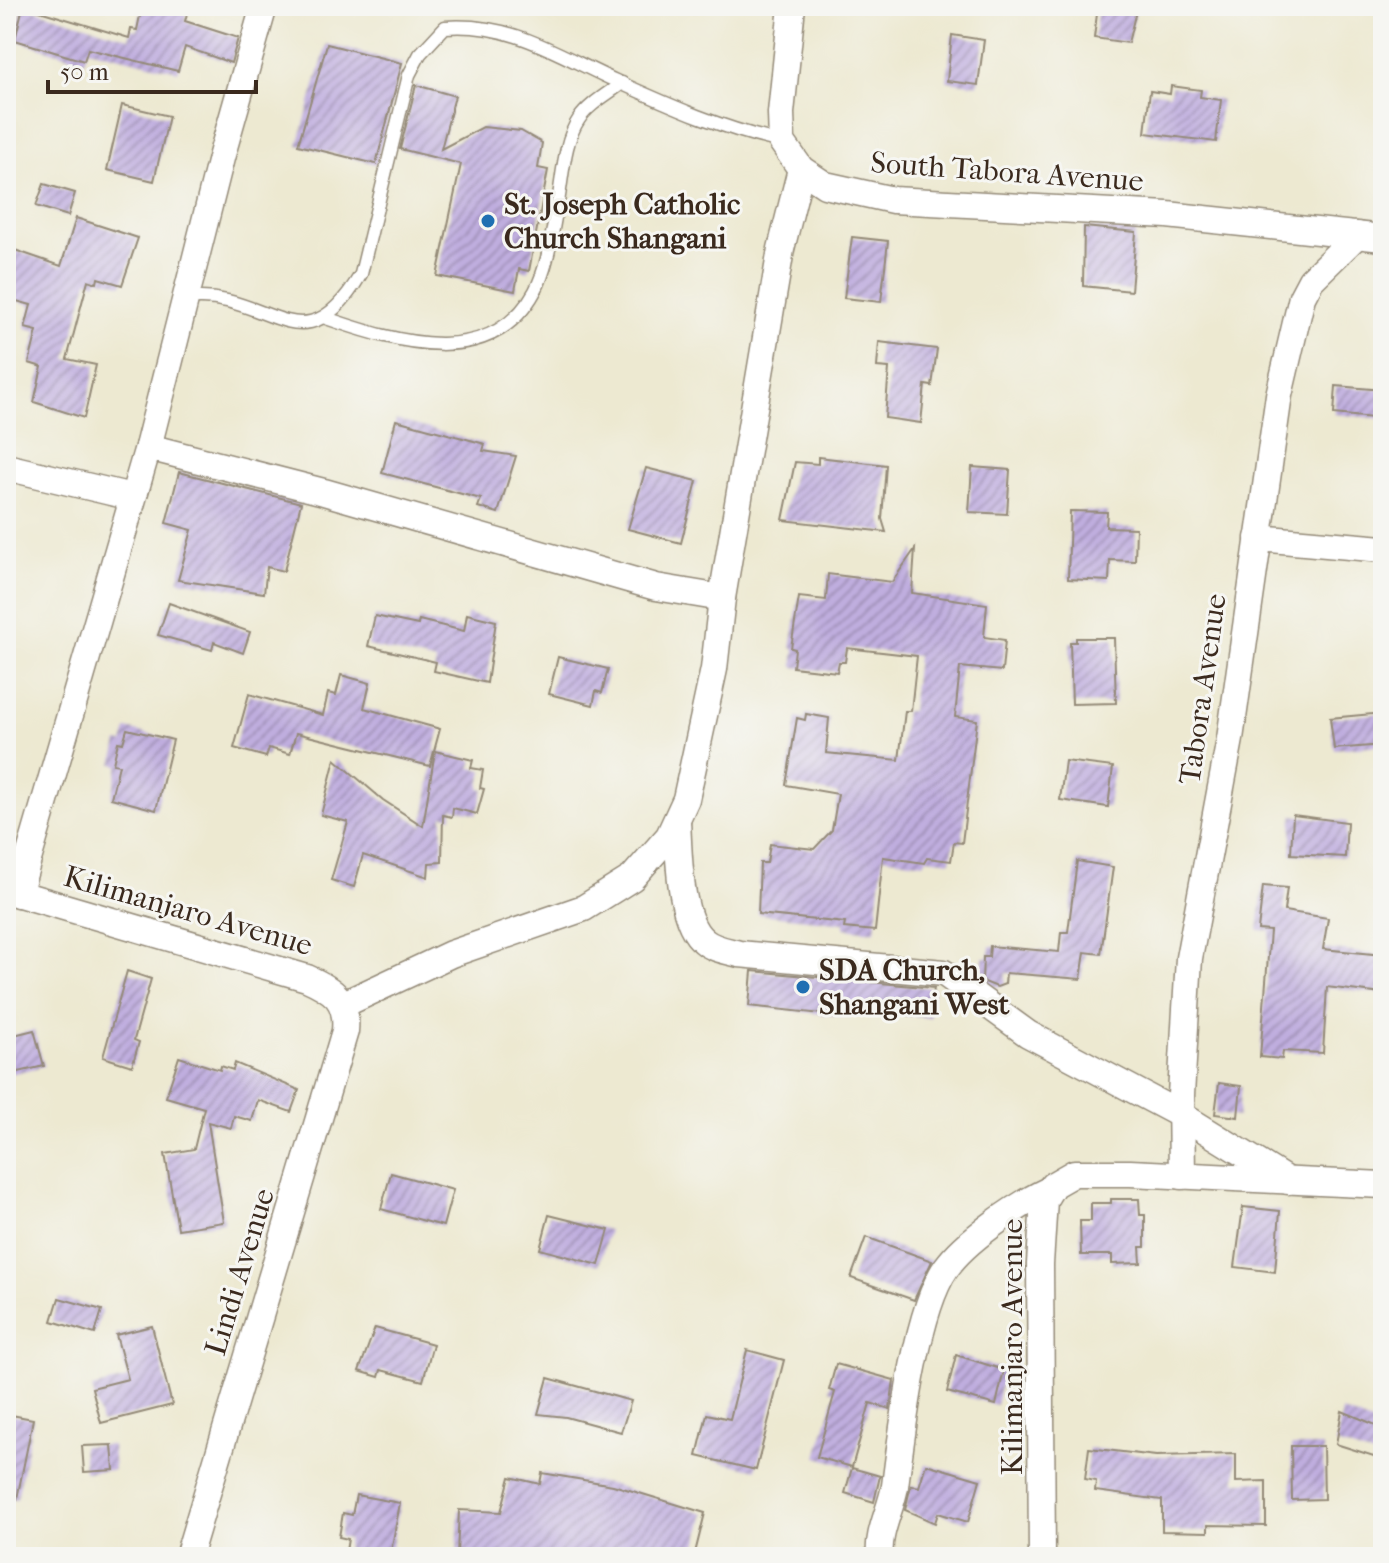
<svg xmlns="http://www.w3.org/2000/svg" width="1389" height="1563" viewBox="0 0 1389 1563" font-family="'IM FELL French Canon',serif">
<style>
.building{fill:url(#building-hatch)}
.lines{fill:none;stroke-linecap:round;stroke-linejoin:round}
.lane-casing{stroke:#948a78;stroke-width:15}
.street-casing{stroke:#948a78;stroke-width:29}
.lane{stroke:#fff;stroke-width:12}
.street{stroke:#fff;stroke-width:26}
.poi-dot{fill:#1f6fb2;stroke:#f6f6f2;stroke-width:3}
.labels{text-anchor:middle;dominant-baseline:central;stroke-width:6;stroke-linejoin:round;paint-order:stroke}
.street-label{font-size:30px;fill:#3b2a1e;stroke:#f6f6f2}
.poi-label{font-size:30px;font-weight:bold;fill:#3b2a1e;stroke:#f6f6f2;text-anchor:start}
</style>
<defs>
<pattern id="building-hatch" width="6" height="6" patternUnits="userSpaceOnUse" patternTransform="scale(2)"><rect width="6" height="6" fill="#c0aedf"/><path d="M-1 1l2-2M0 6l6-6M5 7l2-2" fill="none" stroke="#9d8eb4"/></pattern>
</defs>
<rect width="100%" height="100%" fill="#f6f6f2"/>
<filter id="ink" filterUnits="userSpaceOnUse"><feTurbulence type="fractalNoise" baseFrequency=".0125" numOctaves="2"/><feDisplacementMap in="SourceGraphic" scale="16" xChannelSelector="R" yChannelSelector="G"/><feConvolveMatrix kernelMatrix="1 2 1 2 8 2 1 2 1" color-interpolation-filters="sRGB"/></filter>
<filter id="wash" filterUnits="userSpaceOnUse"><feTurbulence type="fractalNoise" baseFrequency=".006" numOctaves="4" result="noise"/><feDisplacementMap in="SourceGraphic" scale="32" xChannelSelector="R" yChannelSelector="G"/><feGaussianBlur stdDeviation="1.8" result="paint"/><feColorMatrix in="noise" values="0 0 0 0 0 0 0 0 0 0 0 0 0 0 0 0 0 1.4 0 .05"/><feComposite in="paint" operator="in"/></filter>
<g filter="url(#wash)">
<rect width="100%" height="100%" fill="#ede9d1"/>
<g id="blocks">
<g class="building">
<polygon points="23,6 129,38 131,29 137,30 142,6 189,6 185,21 238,38 231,63 185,47 178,71 88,49 84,61 15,40"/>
<polygon points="1098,6 1136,11 1128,43 1094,38"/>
<polygon points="952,35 984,40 978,85 947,81"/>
<polygon points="327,44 402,63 376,164 298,145"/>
<polygon points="416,85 455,96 441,149 483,127 521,131 542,143 538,168 548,170 529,271 519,269 515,291 437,276 461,164 400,149"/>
<polygon points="1171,86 1201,90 1200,97 1221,100 1216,142 1145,133 1150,91 1170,94"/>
<polygon points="122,105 169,116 154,181 107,170"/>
<polygon points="44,184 75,193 68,216 36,206"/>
<polygon points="76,218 138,238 122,285 98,278 97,283 88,280 67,359 96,365 84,418 34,402 42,367 29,363 37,331 25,328 31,305 6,298 6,247 61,266"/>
<polygon points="1084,227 1136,232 1131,291 1083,286"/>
<polygon points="852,237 888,241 881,302 844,298"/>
<polygon points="879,342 937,349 932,386 925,385 921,423 885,418 889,368 877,367"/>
<polygon points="1336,386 1383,390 1383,419 1334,414"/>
<polygon points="396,420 485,444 483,451 516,456 498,513 478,507 481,499 382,473"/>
<polygon points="818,457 886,465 882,519 886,532 783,520 795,462 818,464"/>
<polygon points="972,467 1010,470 1007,514 969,512"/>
<polygon points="646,468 697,481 681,543 628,529"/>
<polygon points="179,472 301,503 284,571 267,567 264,593 178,580 192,530 166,523"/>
<polygon points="1070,511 1107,512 1106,527 1136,528 1135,561 1110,560 1109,581 1068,579"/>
<polygon points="915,549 912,593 987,604 984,637 1005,640 1002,671 960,667 955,717 977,720 962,843 954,842 951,861 927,858 924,863 883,857 875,931 844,928 845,923 758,914 760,863 767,863 770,844 814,849 832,830 838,794 786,785 797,718 805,720 806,714 829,718 826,753 899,760 905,711 911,711 917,656 847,648 845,662 839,662 837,672 793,667 795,649 791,648 799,597 826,600 828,574 892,582"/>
<polygon points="169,603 250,632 243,653 214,642 212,650 158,635"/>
<polygon points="467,614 496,621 487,683 434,671 436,662 368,646 375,616 418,625 419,620 464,631"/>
<polygon points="1076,638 1114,638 1116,703 1072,704 1070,642 1076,642"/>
<polygon points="558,657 608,669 602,693 596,691 593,705 549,694"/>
<polygon points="341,675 370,683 364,708 440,729 430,766 296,733 290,754 269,748 266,757 234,748 249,694 323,715 328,693 336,695"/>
<polygon points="1383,713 1383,745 1334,749 1330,718"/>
<polygon points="127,729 173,740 156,810 111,798 119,765 113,764 118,742 123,743"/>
<polygon points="435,751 473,760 471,768 483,770 480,788 484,789 477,814 453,808 452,817 443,815 442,862 429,863 428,877 363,855 354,887 331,880 348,822 321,815 335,759 383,800 423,826"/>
<polygon points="1065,761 1113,767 1108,807 1060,800"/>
<polygon points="1293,815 1347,822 1345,857 1291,854"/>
<polygon points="1077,861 1113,867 1101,954 1085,952 1081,979 1006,973 1005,984 997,987 982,981 983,957 989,957 990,946 1059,952 1061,932 1068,932"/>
<polygon points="1263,886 1287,888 1284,911 1328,918 1323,949 1383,955 1383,994 1327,987 1323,1053 1283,1051 1282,1059 1260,1057 1270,931 1258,930"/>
<polygon points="127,971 151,979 134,1040 139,1042 132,1066 103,1057"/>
<polygon points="752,971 934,988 930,1018 850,1008 849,1017 749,1006"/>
<polygon points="34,1030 44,1066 6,1075 6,1037"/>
<polygon points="179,1057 220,1070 221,1066 233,1070 235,1063 299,1090 291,1112 258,1100 252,1121 234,1116 231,1128 208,1122 224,1222 178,1229 165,1154 194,1149 204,1108 166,1097"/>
<polygon points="1219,1083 1241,1086 1238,1117 1215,1114"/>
<polygon points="391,1173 453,1190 443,1226 381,1209"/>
<polygon points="1111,1199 1139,1199 1140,1215 1145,1215 1145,1247 1140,1247 1141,1263 1112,1264 1112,1255 1081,1255 1080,1221 1091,1221 1091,1203 1111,1203"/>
<polygon points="1243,1207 1280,1211 1275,1272 1235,1267"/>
<polygon points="549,1215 609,1230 599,1265 540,1249"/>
<polygon points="866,1237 932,1261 914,1300 851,1278"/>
<polygon points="59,1298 102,1310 95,1334 52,1321"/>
<polygon points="152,1326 172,1405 101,1423 92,1388 128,1379 116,1335"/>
<polygon points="375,1328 433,1344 423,1381 381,1370 379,1377 359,1371"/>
<polygon points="747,1350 784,1360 756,1470 697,1456 707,1414 730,1419"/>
<polygon points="956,1355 1004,1370 996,1405 947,1392"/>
<polygon points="836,1364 894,1380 890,1409 870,1403 852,1467 817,1457 835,1392 829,1390"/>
<polygon points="548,1378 631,1401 621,1432 566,1417 538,1414"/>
<polygon points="1342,1411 1383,1428 1383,1459 1336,1444"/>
<polygon points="6,1414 33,1419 17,1499 6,1498"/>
<polygon points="112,1445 114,1470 84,1472 82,1446"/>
<polygon points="1291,1446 1323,1446 1324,1499 1292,1500"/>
<polygon points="1089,1448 1156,1456 1236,1454 1236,1482 1266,1481 1266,1526 1208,1525 1208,1532 1162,1531 1162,1500 1095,1491 1096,1481 1085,1479"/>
<polygon points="926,1464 980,1480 968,1522 938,1513 935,1523 905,1510 911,1485 919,1487"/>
<polygon points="852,1468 880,1476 874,1502 845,1493"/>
<polygon points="542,1473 613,1485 705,1513 694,1557 457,1555 459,1510 501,1512 510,1477 540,1484"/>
<polygon points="356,1495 400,1503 390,1557 345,1557 348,1539 339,1537 343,1513 352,1515"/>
</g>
</g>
</g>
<g filter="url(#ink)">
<use href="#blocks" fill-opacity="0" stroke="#948a78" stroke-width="2"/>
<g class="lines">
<defs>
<g id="lane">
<path d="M186,299C269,288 302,374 361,274L409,75L420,54L445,27C512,22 558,55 616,81C669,105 725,130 782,142"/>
<path d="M326,318C396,342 491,372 535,291C549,265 552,230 558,202C563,175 564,141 579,119C589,104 608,94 622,83"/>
</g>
<g id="street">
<polyline points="792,6 781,113 782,142 801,169 825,185 893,200 1167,215 1383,238"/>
<polyline points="148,447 324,492 656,587 722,598"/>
<polyline points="6,467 132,497"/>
<polyline points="1258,538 1383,549"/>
<path d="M677,821C679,851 678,921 704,941C713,949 728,951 739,954L944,973L1028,1034L1181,1115L1288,1181"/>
<path d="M6,890L307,978C334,990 348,1000 345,1031L188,1557"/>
<polyline points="18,894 148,447 221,158 264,6"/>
<polyline points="344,1004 451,954 584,908 632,878 669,836 686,799 714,669 722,598 781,249 801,169"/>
<polyline points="1182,1176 1181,1095 1189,958 1230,739 1279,395 1302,297 1311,280 1357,235"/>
<path d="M880,1557C877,1533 891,1510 895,1486C902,1432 916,1311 946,1268C965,1241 1017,1205 1047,1191"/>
<polyline points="1042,1557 1040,1264 1044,1200 1053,1185 1074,1173 1130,1173 1383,1185"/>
</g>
</defs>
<use href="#lane" class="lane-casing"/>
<use href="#street" class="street-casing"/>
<use href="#lane" class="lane"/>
<use href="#street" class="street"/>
</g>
</g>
<g class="poi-dot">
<circle cx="488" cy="221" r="8"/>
<circle cx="803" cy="987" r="8"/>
</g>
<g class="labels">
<g class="street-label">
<text transform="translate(1007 172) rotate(4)">South Tabora Avenue</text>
<text transform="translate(1203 689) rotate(-82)">Tabora Avenue</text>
<text transform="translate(188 911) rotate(16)">Kilimanjaro Avenue</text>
<text transform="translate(240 1272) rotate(-73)">Lindi Avenue</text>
<text transform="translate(1012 1347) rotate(-90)">Kilimanjaro Avenue</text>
</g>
<g class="poi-label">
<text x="504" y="204">St. Joseph Catholic<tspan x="504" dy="34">Church Shangani</tspan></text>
<text x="819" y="970">SDA Church,<tspan x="819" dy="34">Shangani West</tspan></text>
</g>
</g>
<rect width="1389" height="1563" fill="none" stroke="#f6f6f2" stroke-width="32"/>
<path d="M48 80v12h208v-12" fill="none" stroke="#3b2a1e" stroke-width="4"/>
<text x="60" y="80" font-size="24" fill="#3b2a1e" stroke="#f6f6f2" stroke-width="6" paint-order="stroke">50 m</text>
</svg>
